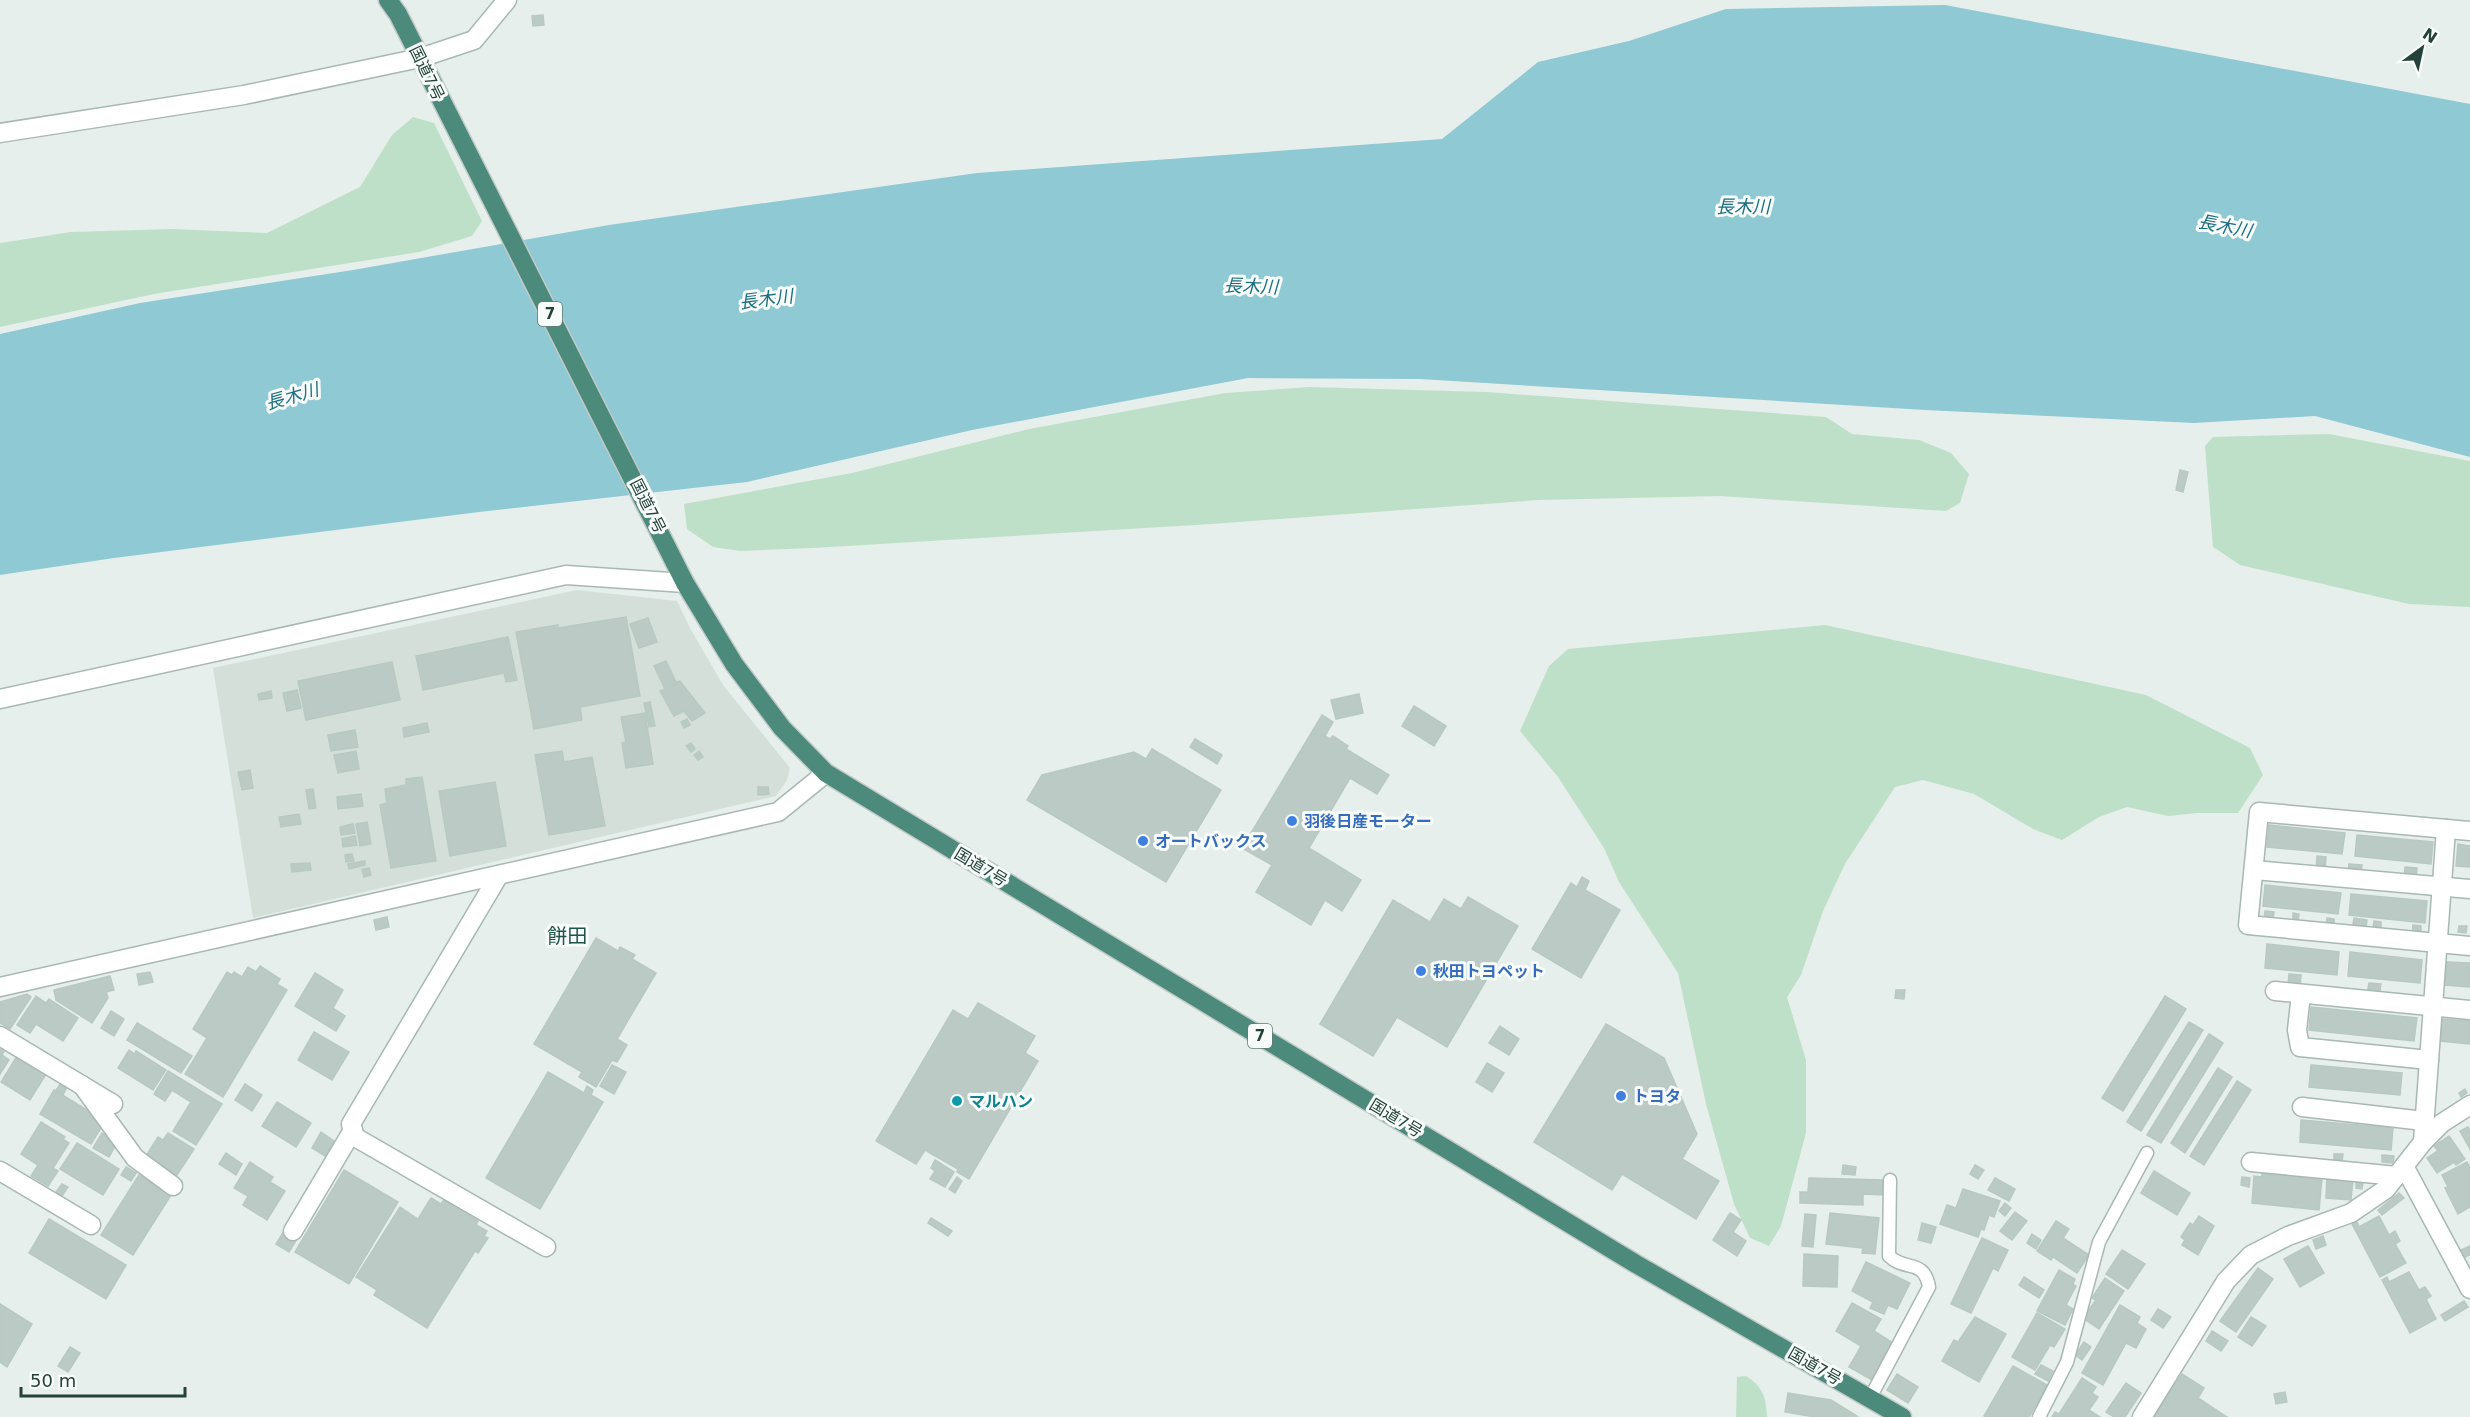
<svg xmlns="http://www.w3.org/2000/svg" width="2470" height="1417" viewBox="0 0 2470 1417" font-family="'DejaVu Sans','Noto Sans JP',sans-serif">
<style>
.built{fill:#d4dfda}
.green{fill:#bfe0c8}
.water{fill:#8ec9d4}
.building{fill:#bbcac4;stroke:#b8c9c2;stroke-width:1.5}
.lines{fill:none;stroke-linecap:round;stroke-linejoin:round}
.service-casing{stroke:#a8b8b2;stroke-width:15}
.minor-casing{stroke:#a8b8b2;stroke-width:21}
.trunk-casing{stroke:#c2cac8;stroke-width:21}
.service{stroke:#fff;stroke-width:12}
.minor{stroke:#fff;stroke-width:18}
.trunk{stroke:#4c8a7c;stroke-width:18}
.shop-dot{fill:#3f7fe0;stroke:#f7fbf9;stroke-width:2}
.culture-dot{fill:#0f9aa8;stroke:#f7fbf9;stroke-width:2}
.labels{text-anchor:middle;dominant-baseline:central;stroke-width:6;stroke-linejoin:round;paint-order:stroke}
.shield{fill:#f7fbf9;stroke:#637a73;stroke-width:1.5}
.shield-label{font-size:15px;font-weight:bold;fill:#24423a}
.street-label{font-size:16px;fill:#24423a;stroke:#f7fbf9}
.shop-label{font-size:16px;font-weight:bold;fill:#366cbe;stroke:#f7fbf9;text-anchor:start}
.culture-label{font-size:16px;font-weight:bold;fill:#0d838f;stroke:#f7fbf9;text-anchor:start}
.water-label{font-size:18px;font-style:italic;fill:#1c6f80;stroke:#f7fbf9}
.quarter-label{font-size:20px;fill:#1f5548;stroke:#f7fbf9}
</style>
<rect width="100%" height="100%" fill="#e6efeb"/>
<polygon class="built" points="577,590 677,601 690,628 723,685 790,768 787,780 776,796 253,918 213,668"/>
<g class="green">
<polygon points="413,117 434,123 482,221 472,236 419,252 154,294 0,327 0,243 71,232 172,229 267,233 360,187 392,135"/>
<polygon points="1309,387 1486,392 1826,417 1852,434 1919,440 1951,453 1969,474 1960,503 1946,511 1719,496 1538,500 1212,524 813,548 740,551 713,547 687,529 684,504 852,473 1029,429 1225,393"/>
<polygon points="2329,434 2470,461 2470,607 2409,604 2240,565 2213,547 2205,446 2213,437"/>
<polygon points="1825,625 2146,695 2250,748 2263,775 2238,813 2197,813 2168,816 2127,807 2099,817 2062,840 2033,829 1974,794 1923,780 1895,787 1845,864 1823,911 1801,975 1787,997 1806,1060 1806,1133 1781,1226 1769,1246 1750,1238 1734,1204 1706,1104 1678,973 1619,882 1604,848 1558,777 1520,731 1549,666 1568,649"/>
<path d="M1746,1376C1763,1387 1766,1397 1767,1417H1736L1737,1377Z"/>
</g>
<polygon class="water" points="1945,5 2470,104 2470,457 2315,416 2194,423 1925,410 1420,379 1248,378 972,430 747,482 479,512 114,558 0,575 0,334 140,303 353,270 609,225 977,173 1442,139 1538,62 1629,41 1726,9"/>
<g class="building">
<polygon points="543,15 544,25 533,26 532,16"/>
<polygon points="2180,470 2188,472 2183,492 2176,490"/>
<polygon points="626,617 640,696 580,707 582,720 534,729 516,632 558,625 558,628"/>
<polygon points="648,618 657,642 639,648 630,624"/>
<polygon points="508,637 517,680 506,682 504,673 423,690 416,656"/>
<polygon points="666,661 676,682 680,681 705,713 692,721 684,711 674,716 660,691 665,689 654,666"/>
<polygon points="392,662 400,700 306,720 298,681"/>
<polygon points="297,690 301,708 287,711 283,693"/>
<polygon points="271,691 272,698 259,700 258,694"/>
<polygon points="1359,694 1363,713 1336,719 1331,700"/>
<polygon points="650,702 655,726 649,727 644,703"/>
<polygon points="1414,706 1446,726 1434,746 1402,726"/>
<polygon points="645,713 653,764 626,768 622,743 626,742 621,717"/>
<polygon points="1322,715 1333,722 1325,736 1330,739 1333,736 1348,746 1346,749 1389,775 1377,794 1350,778 1309,848 1361,880 1342,911 1325,900 1311,925 1256,892 1272,865 1242,848"/>
<polygon points="687,719 690,725 684,728 681,722"/>
<polygon points="427,723 429,732 404,737 403,728"/>
<polygon points="355,730 358,747 331,751 328,735"/>
<polygon points="1195,739 1222,755 1217,764 1190,747"/>
<polygon points="691,743 695,749 691,752 686,746"/>
<polygon points="1152,749 1221,790 1166,882 1027,800 1042,775 1134,752 1146,759"/>
<polygon points="356,751 359,769 338,773 334,755"/>
<polygon points="562,751 564,762 592,757 605,826 549,835 535,755"/>
<polygon points="699,751 703,757 698,760 694,755"/>
<polygon points="250,770 253,788 242,790 238,772"/>
<polygon points="422,777 436,861 391,868 380,805 387,803 385,789 406,785 406,779"/>
<polygon points="495,782 506,846 450,856 439,791"/>
<polygon points="758,787 768,787 769,794 758,795"/>
<polygon points="313,789 316,808 309,809 306,790"/>
<polygon points="361,794 363,806 338,809 337,797"/>
<polygon points="299,814 301,824 281,827 279,817"/>
<polygon points="367,822 371,844 360,846 356,824"/>
<polygon points="353,824 355,833 341,835 340,827"/>
<polygon points="2269,825 2345,833 2342,854 2267,847"/>
<polygon points="2357,835 2433,842 2431,864 2355,856"/>
<polygon points="355,836 357,845 343,847 342,839"/>
<polygon points="2458,844 2470,846 2470,867 2456,866"/>
<polygon points="352,854 354,861 346,862 345,855"/>
<polygon points="2317,856 2326,857 2325,871 2316,870"/>
<polygon points="365,861 365,865 349,869 348,864"/>
<polygon points="310,863 311,870 292,872 291,864"/>
<polygon points="2349,864 2362,865 2361,873 2348,872"/>
<polygon points="2405,867 2417,868 2416,880 2404,879"/>
<polygon points="369,868 371,875 364,877 362,869"/>
<polygon points="1582,877 1589,881 1585,890 1620,910 1581,978 1532,949 1571,883 1577,887"/>
<polygon points="2265,885 2341,893 2338,914 2263,906"/>
<polygon points="2351,894 2427,901 2425,923 2349,915"/>
<polygon points="1468,897 1518,926 1447,1047 1397,1017 1373,1056 1320,1024 1393,900 1430,922 1444,899 1461,909"/>
<polygon points="2265,911 2274,912 2273,919 2264,918"/>
<polygon points="2293,913 2299,914 2298,921 2293,920"/>
<polygon points="387,917 389,927 376,930 374,920"/>
<polygon points="2327,918 2334,919 2334,925 2326,924"/>
<polygon points="2354,918 2360,919 2359,926 2353,925"/>
<polygon points="2361,919 2367,920 2366,927 2361,926"/>
<polygon points="2374,921 2381,922 2381,928 2373,927"/>
<polygon points="2413,925 2421,926 2421,936 2412,935"/>
<polygon points="2459,926 2467,926 2466,933 2458,932"/>
<polygon points="596,938 618,951 620,947 635,955 632,959 656,973 617,1039 627,1045 617,1062 612,1060 596,1087 579,1077 582,1072 534,1044"/>
<polygon points="2267,944 2339,952 2337,975 2265,968"/>
<polygon points="2350,952 2422,960 2420,983 2348,976"/>
<polygon points="2446,962 2470,963 2470,987 2445,985"/>
<polygon points="260,966 280,979 277,984 287,990 223,1097 185,1074 207,1038 193,1029 227,972 232,975 234,972 242,977 248,967 256,972"/>
<polygon points="150,972 153,982 139,985 137,974"/>
<polygon points="315,973 343,990 333,1008 345,1016 336,1031 295,1006"/>
<polygon points="2289,974 2301,975 2300,987 2288,985"/>
<polygon points="110,976 114,990 106,992 108,998 92,1023 56,1000 54,990"/>
<polygon points="2369,983 2381,984 2379,996 2367,994"/>
<polygon points="1896,990 1905,990 1904,999 1895,998"/>
<polygon points="27,994 31,997 10,1029 0,1023 0,1002"/>
<polygon points="36,996 46,1003 49,999 78,1018 63,1041 36,1024 30,1033 17,1025"/>
<polygon points="2165,996 2186,1009 2123,1111 2102,1098"/>
<polygon points="978,1003 1035,1036 1025,1053 1038,1061 969,1179 957,1172 958,1169 925,1150 916,1164 876,1141 953,1010 968,1019"/>
<polygon points="2311,1007 2417,1018 2414,1041 2309,1030"/>
<polygon points="111,1011 124,1019 114,1036 101,1028"/>
<polygon points="2442,1019 2470,1021 2470,1044 2440,1041"/>
<polygon points="2189,1022 2203,1030 2141,1131 2127,1122"/>
<polygon points="137,1023 192,1056 181,1073 127,1040"/>
<polygon points="1606,1024 1664,1058 1697,1134 1682,1159 1719,1181 1696,1219 1622,1174 1612,1190 1534,1142"/>
<polygon points="1500,1026 1519,1039 1509,1055 1489,1043"/>
<polygon points="314,1032 349,1052 332,1080 298,1060"/>
<polygon points="2209,1034 2223,1043 2161,1143 2147,1135"/>
<polygon points="0,1049 4,1052 2,1055 9,1060 0,1074"/>
<polygon points="129,1050 135,1054 136,1051 166,1070 153,1090 118,1068"/>
<polygon points="17,1056 46,1074 30,1100 1,1082"/>
<polygon points="1487,1063 1504,1073 1492,1092 1476,1082"/>
<polygon points="612,1065 626,1072 614,1094 600,1086"/>
<polygon points="2311,1065 2402,1073 2400,1095 2309,1087"/>
<polygon points="2218,1068 2232,1077 2185,1153 2171,1143"/>
<polygon points="168,1071 222,1104 196,1145 173,1131 191,1102 172,1090 165,1101 154,1094"/>
<polygon points="548,1072 584,1093 587,1086 593,1090 591,1095 603,1102 540,1209 486,1178"/>
<polygon points="2237,1081 2251,1090 2204,1165 2190,1156"/>
<polygon points="61,1083 67,1087 63,1095 56,1090"/>
<polygon points="245,1084 262,1095 252,1111 235,1100"/>
<polygon points="2465,1089 2467,1093 2461,1097 2459,1093"/>
<polygon points="54,1090 97,1116 101,1128 91,1144 40,1114"/>
<polygon points="277,1102 311,1123 296,1147 262,1126"/>
<polygon points="2301,1120 2393,1128 2391,1150 2300,1142"/>
<polygon points="41,1122 65,1137 63,1139 69,1143 53,1168 58,1171 48,1186 31,1176 38,1165 21,1154"/>
<polygon points="2468,1127 2470,1132 2470,1149 2460,1131"/>
<polygon points="321,1132 334,1141 325,1156 312,1148"/>
<polygon points="102,1133 111,1139 109,1142 115,1146 109,1157 93,1148"/>
<polygon points="168,1133 194,1149 175,1178 144,1159 158,1137 163,1140"/>
<polygon points="2449,1136 2465,1159 2456,1165 2454,1162 2437,1173 2427,1158 2438,1151 2434,1146"/>
<polygon points="77,1143 119,1169 103,1195 60,1169"/>
<polygon points="226,1153 242,1164 236,1175 219,1164"/>
<polygon points="2334,1154 2343,1154 2342,1162 2334,1161"/>
<polygon points="2382,1155 2394,1156 2393,1163 2382,1162"/>
<polygon points="935,1160 954,1172 945,1187 930,1179 935,1171 931,1168"/>
<polygon points="250,1162 273,1177 270,1182 285,1191 267,1220 243,1205 248,1196 234,1188"/>
<polygon points="2467,1162 2470,1168 2470,1207 2458,1214 2445,1188 2448,1187 2442,1175"/>
<polygon points="1843,1165 1856,1167 1855,1175 1842,1174"/>
<polygon points="1975,1165 1984,1170 1978,1179 1970,1174"/>
<polygon points="126,1167 136,1173 131,1181 121,1175"/>
<polygon points="344,1170 398,1202 349,1284 295,1252"/>
<polygon points="2154,1171 2190,1193 2177,1215 2141,1193"/>
<polygon points="2262,1172 2322,1178 2319,1210 2252,1203 2254,1176 2262,1177"/>
<polygon points="139,1175 171,1195 133,1255 101,1235"/>
<polygon points="957,1177 962,1181 955,1193 949,1189"/>
<polygon points="2242,1177 2250,1178 2249,1187 2241,1185"/>
<polygon points="2327,1177 2353,1179 2351,1200 2326,1198"/>
<polygon points="1809,1178 1885,1180 1885,1195 1863,1194 1863,1205 1800,1203 1800,1192 1808,1192"/>
<polygon points="1995,1178 2015,1189 2009,1201 1988,1190"/>
<polygon points="2356,1182 2363,1182 2362,1189 2356,1188"/>
<polygon points="62,1184 68,1187 62,1196 56,1192"/>
<polygon points="1963,1189 2000,1201 1994,1217 1989,1215 1984,1230 1981,1229 1978,1237 1940,1224 1947,1205 1956,1208"/>
<polygon points="2399,1193 2404,1198 2382,1215 2378,1210"/>
<polygon points="431,1198 441,1204 444,1200 478,1221 476,1225 487,1231 484,1236 488,1238 478,1253 475,1251 427,1328 374,1295 377,1290 356,1277 400,1207 418,1219"/>
<polygon points="2005,1203 2011,1208 2005,1216 1999,1211"/>
<polygon points="2015,1212 2027,1221 2012,1240 2000,1231"/>
<polygon points="1730,1213 1741,1220 1733,1232 1746,1241 1737,1256 1713,1240"/>
<polygon points="1830,1213 1879,1218 1875,1254 1862,1253 1863,1248 1826,1244"/>
<polygon points="1805,1214 1816,1215 1813,1247 1802,1246"/>
<polygon points="2199,1216 2214,1226 2198,1255 2182,1245 2185,1240 2181,1237 2190,1223 2193,1225"/>
<polygon points="2379,1216 2389,1235 2395,1231 2400,1241 2395,1244 2406,1263 2380,1277 2352,1224 2357,1222 2359,1227"/>
<polygon points="931,1218 952,1231 948,1236 928,1223"/>
<polygon points="49,1219 126,1265 106,1299 29,1253"/>
<polygon points="2056,1221 2069,1229 2063,1238 2089,1255 2077,1273 2053,1257 2051,1260 2037,1251"/>
<polygon points="1922,1223 1936,1227 1931,1243 1918,1240"/>
<polygon points="284,1231 297,1239 289,1252 276,1244"/>
<polygon points="2032,1234 2041,1240 2036,1249 2027,1243"/>
<polygon points="2323,1236 2326,1245 2316,1249 2313,1240"/>
<polygon points="1982,1238 2008,1250 1998,1271 1993,1268 1971,1313 1951,1304"/>
<polygon points="2308,1246 2324,1273 2300,1287 2284,1259"/>
<polygon points="2470,1246 2470,1255 2465,1257 2461,1250"/>
<polygon points="2122,1250 2145,1264 2128,1289 2106,1274"/>
<polygon points="1804,1254 1838,1256 1837,1287 1803,1286"/>
<polygon points="1866,1262 1910,1283 1897,1309 1888,1305 1884,1314 1870,1308 1873,1302 1852,1291"/>
<polygon points="2258,1268 2273,1279 2236,1332 2220,1321"/>
<polygon points="2059,1270 2075,1279 2073,1284 2076,1286 2066,1305 2073,1309 2065,1325 2037,1311"/>
<polygon points="2409,1272 2419,1290 2425,1287 2431,1296 2426,1299 2436,1319 2410,1333 2382,1280 2387,1277 2389,1282"/>
<polygon points="2024,1277 2044,1290 2039,1298 2019,1285"/>
<polygon points="2105,1278 2124,1291 2099,1329 2083,1318 2096,1300 2092,1298"/>
<polygon points="2464,1301 2468,1307 2445,1321 2441,1315"/>
<polygon points="1852,1303 1881,1319 1874,1331 1893,1343 1872,1380 1849,1367 1861,1346 1836,1331"/>
<polygon points="0,1304 32,1324 7,1367 0,1362"/>
<polygon points="2120,1305 2140,1317 2137,1323 2146,1329 2136,1348 2126,1343 2103,1385 2082,1373"/>
<polygon points="2158,1309 2171,1317 2163,1328 2151,1320"/>
<polygon points="2037,1313 2065,1329 2054,1347 2050,1345 2035,1370 2012,1357"/>
<polygon points="1975,1317 2006,1334 1979,1382 1942,1361 1954,1340 1958,1342"/>
<polygon points="2251,1317 2266,1326 2252,1346 2238,1337"/>
<polygon points="2212,1331 2228,1341 2221,1351 2206,1341"/>
<polygon points="2084,1342 2091,1347 2082,1360 2075,1355"/>
<polygon points="70,1347 80,1353 68,1372 58,1366"/>
<polygon points="2041,1365 2053,1371 2048,1381 2035,1374"/>
<polygon points="2013,1366 2047,1385 2029,1417 1986,1417 1984,1416"/>
<polygon points="1897,1374 1918,1387 1908,1403 1887,1390"/>
<polygon points="2182,1374 2204,1388 2198,1398 2227,1417 2153,1417"/>
<polygon points="2082,1378 2096,1387 2092,1393 2098,1397 2089,1410 2100,1417 2052,1417 2055,1412 2059,1414"/>
<polygon points="2126,1383 2141,1393 2125,1417 2114,1417 2106,1412"/>
<polygon points="2285,1392 2287,1402 2276,1404 2274,1394"/>
<polygon points="1788,1393 1831,1400 1857,1416 1815,1417 1785,1412"/>
</g>
<g class="lines">
<defs>
<g id="service">
<path d="M1870,1398L1929,1287C1924,1258 1905,1272 1889,1256L1890,1180"/>
<polyline points="2039,1417 2067,1362 2099,1242 2147,1153"/>
</g>
<g id="minor">
<polyline points="0,133 244,95 420,58 474,40 507,0"/>
<polyline points="0,699 566,575 685,583"/>
<polyline points="2470,831 2259,812 2248,925 2470,946"/>
<polyline points="2254,870 2470,889"/>
<polyline points="499,875 351,1124 355,1137 546,1247"/>
<polyline points="0,987 778,812 826,773"/>
<polyline points="2275,991 2470,1010"/>
<polyline points="2301,994 2297,1030 2300,1047 2429,1060"/>
<polyline points="0,1036 113,1104"/>
<polyline points="82,1085 135,1158 173,1186"/>
<polyline points="2302,1107 2424,1121"/>
<polyline points="2423,1142 2446,829"/>
<polyline points="2251,1162 2397,1176"/>
<polyline points="2404,1166 2470,1289"/>
<polyline points="0,1171 91,1225"/>
<polyline points="293,1231 353,1130"/>
<polyline points="2142,1417 2226,1281 2251,1255 2288,1236 2351,1213 2386,1189 2423,1142 2442,1123 2470,1105"/>
</g>
<polyline id="trunk" points="388,0 398,14 685,583 734,664 782,728 826,773 1636,1264 1902,1417"/>
</defs>
<use href="#service" class="service-casing"/>
<use href="#minor" class="minor-casing"/>
<use href="#trunk" class="trunk-casing"/>
<use href="#service" class="service"/>
<use href="#minor" class="minor"/>
<use href="#trunk" class="trunk"/>
</g>
<g class="shop-dot">
<circle cx="1292" cy="821" r="6"/>
<circle cx="1143" cy="841" r="6"/>
<circle cx="1421" cy="971" r="6"/>
<circle cx="1621" cy="1096" r="6"/>
</g>
<circle class="culture-dot" cx="957" cy="1101" r="6"/>
<g class="labels">
<g class="shield">
<rect x="538" y="302" width="24" height="24" rx="4.5"/>
<rect x="1248" y="1024" width="24" height="24" rx="4.5"/>
</g>
<g class="shield-label">
<text x="550" y="314">7</text>
<text x="1260" y="1036">7</text>
</g>
<g class="street-label">
<text transform="translate(427 73) rotate(64)">国道7号</text>
<text transform="translate(648 506) rotate(63)">国道7号</text>
<text transform="translate(981 867) rotate(31)">国道7号</text>
<text transform="translate(1396 1118) rotate(31)">国道7号</text>
<text transform="translate(1815 1366) rotate(30)">国道7号</text>
</g>
<g class="shop-label">
<text x="1304" y="821">羽後日産モーター</text>
<text x="1155" y="841">オートバックス</text>
<text x="1433" y="971">秋田トヨペット</text>
<text x="1633" y="1096">トヨタ</text>
</g>
<g class="culture-label">
<text x="969" y="1101">マルハン</text>
</g>
<g class="water-label">
<text x="1743" y="206">長木川</text>
<text transform="translate(2225 226) rotate(11)">長木川</text>
<text transform="translate(1251 286) rotate(2)">長木川</text>
<text transform="translate(766 299) rotate(-7)">長木川</text>
<text transform="translate(292 396) rotate(-16)">長木川</text>
</g>
<g class="quarter-label">
<text x="567" y="936">餅田</text>
</g>
</g>
<g transform="translate(2422 48) rotate(33)" stroke="#f7fbf9" stroke-width="4.5" paint-order="stroke">
<path d="M0-4.5L10 22L0 15L-10 22Z" fill="#24423a"/>
<text y="-9" font-size="16" font-weight="bold" text-anchor="middle" fill="#24423a">N</text>
</g>
<path d="M21 1387v9h164v-9" fill="none" stroke="#24423a" stroke-width="3"/>
<text x="30" y="1387" font-size="18" fill="#24423a" stroke="#f7fbf9" stroke-width="4.5" paint-order="stroke">50 m</text>
</svg>
